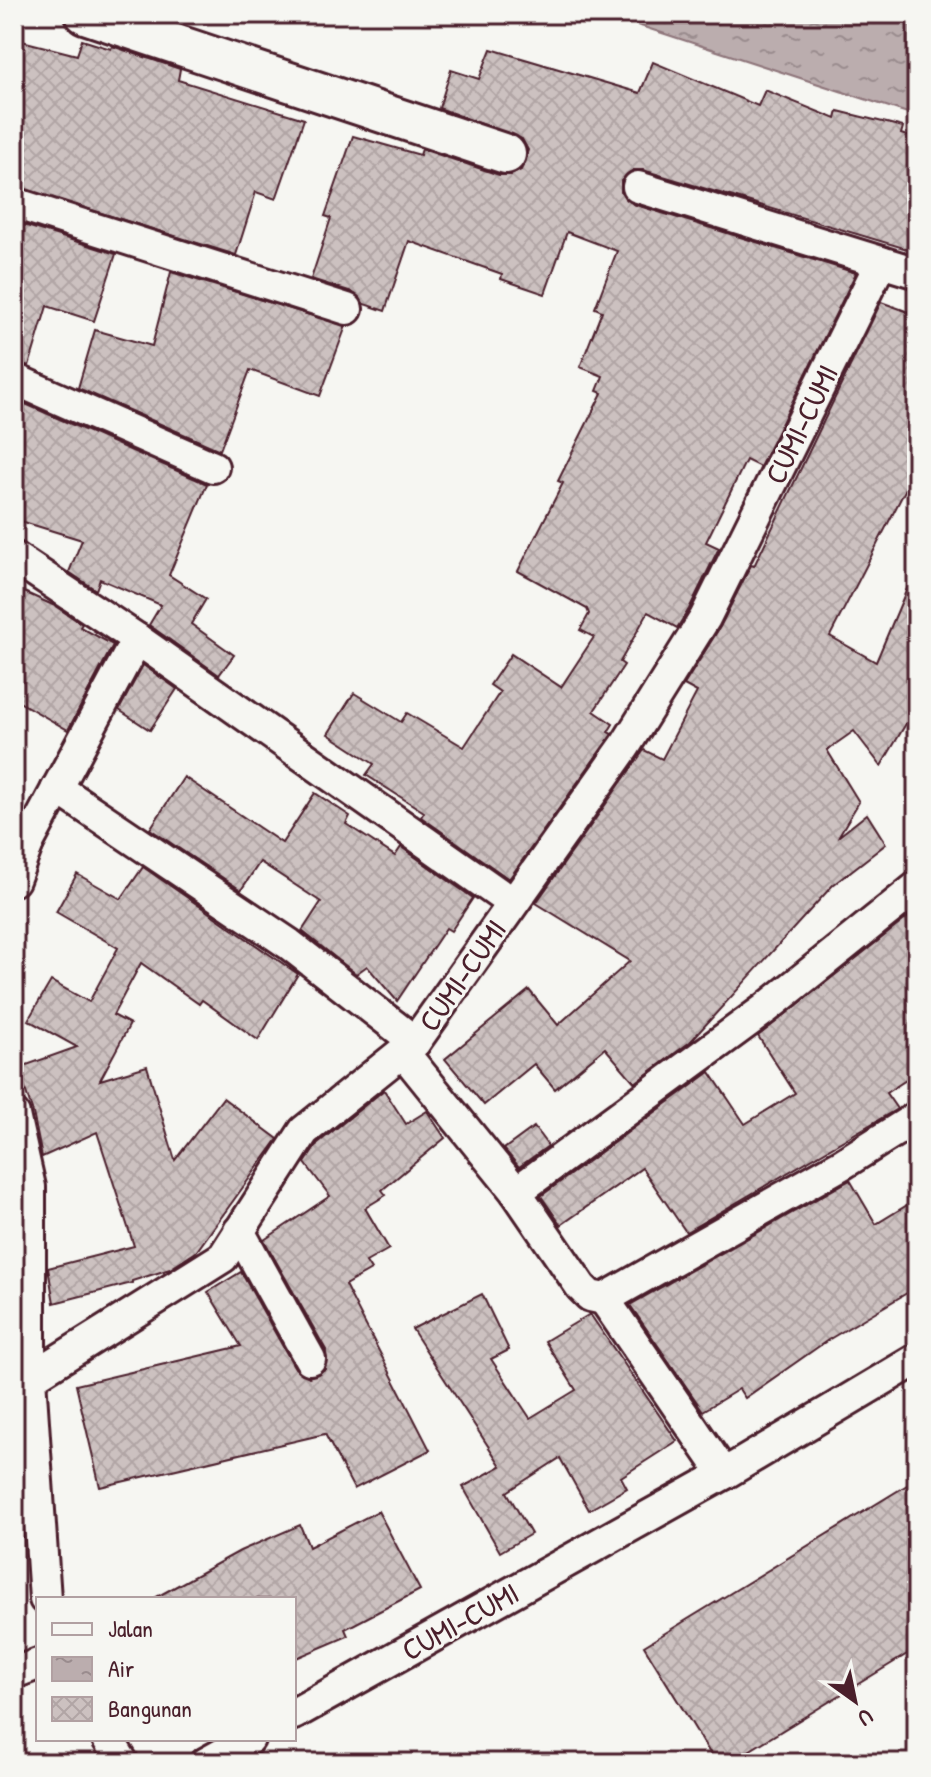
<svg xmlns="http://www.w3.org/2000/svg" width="931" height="1777" viewBox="0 0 931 1777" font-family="'Patrick Hand',sans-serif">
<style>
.water{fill:url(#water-ripples);stroke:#8e747a;stroke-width:2}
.building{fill:url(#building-cross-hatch);stroke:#4a1f2b;stroke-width:2}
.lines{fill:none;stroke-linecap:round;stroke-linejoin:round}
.minor-casing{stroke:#4a1f2b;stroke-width:36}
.tertiary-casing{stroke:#4a1f2b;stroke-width:44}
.minor{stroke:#f6f6f2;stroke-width:30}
.tertiary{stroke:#f6f6f2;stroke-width:38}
.labels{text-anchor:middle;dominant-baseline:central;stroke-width:6;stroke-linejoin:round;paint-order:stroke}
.street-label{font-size:30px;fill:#4a1f2b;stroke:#f6f6f2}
</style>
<defs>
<pattern id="water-ripples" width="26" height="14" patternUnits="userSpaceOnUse" patternTransform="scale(2)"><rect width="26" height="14" fill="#bbadae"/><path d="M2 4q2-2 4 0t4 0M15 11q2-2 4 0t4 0" fill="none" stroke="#9a8c8e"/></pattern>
<pattern id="building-cross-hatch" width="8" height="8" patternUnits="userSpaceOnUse" patternTransform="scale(2)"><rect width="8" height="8" fill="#ccc1c0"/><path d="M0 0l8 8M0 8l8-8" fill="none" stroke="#b1a5a5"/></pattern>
</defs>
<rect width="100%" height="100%" fill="#f6f6f2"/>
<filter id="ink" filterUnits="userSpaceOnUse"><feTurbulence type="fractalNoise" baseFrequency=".0125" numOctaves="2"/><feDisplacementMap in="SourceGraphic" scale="16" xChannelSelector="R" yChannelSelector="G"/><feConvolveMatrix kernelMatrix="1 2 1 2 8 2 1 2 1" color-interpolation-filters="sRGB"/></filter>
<g filter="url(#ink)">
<polygon class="water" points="603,14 917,14 917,116 619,19"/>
<g class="building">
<polygon points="14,39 77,55 82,40 111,49 112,46 180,69 178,80 304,119 276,199 256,192 236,255 14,186"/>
<polygon points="491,49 640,93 653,62 758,106 765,90 836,119 838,111 903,127 901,134 917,139 917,252 643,170 633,170 621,181 621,192 633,204 856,273 760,467 746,460 730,493 706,542 719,548 689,609 677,628 648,612 620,662 624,665 594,711 613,724 608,732 612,734 509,879 421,817 424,812 366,775 374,764 328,734 354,693 401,722 407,713 464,747 500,692 490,685 511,654 561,687 594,637 580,630 589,614 587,609 518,571 563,483 558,481 602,393 597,391 603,376 580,367 602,311 595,308 617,251 567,232 545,294 501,279 502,274 409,241 385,311 364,304 352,292 311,279 331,218 325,216 353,136 420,155 422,149 499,175 511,175 521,170 528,150 522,139 439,108 451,70 479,79"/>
<polygon points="14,222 116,254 94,321 47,306 29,366 14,361 14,329 23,297 14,295"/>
<polygon points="171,272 346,326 320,396 250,370 220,450 78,388 95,330 152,346"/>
<polygon points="881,302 917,315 917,467 830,636 876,662 917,565 917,705 881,766 854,731 827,750 859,802 838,837 867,814 886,844 833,885 690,1042 635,1083 605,1048 555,1089 534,1064 484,1105 445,1059 529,990 558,1025 630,961 536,903 644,750 662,759 697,692 684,685 720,627 751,565 754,566"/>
<polygon points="14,399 207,484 169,575 206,599 191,624 234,655 219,675 149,625 161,605 100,579 96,590 69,572 82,540 14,519"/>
<polygon points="24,592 55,606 82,624 80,627 113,645 68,730 14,699 14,613"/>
<polygon points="143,665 177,689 150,730 119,710"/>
<polygon points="184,777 282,843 315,793 350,816 346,824 395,856 401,847 473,898 451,931 446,928 397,1001 367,966 356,974 302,931 321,902 260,862 241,890 150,829"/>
<polygon points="143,867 298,974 258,1040 202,1000 199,1004 141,963 113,1015 130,1024 100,1080 147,1066 175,1160 223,1098 278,1139 196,1252 170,1269 132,1281 132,1283 54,1303 48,1268 134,1246 97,1132 42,1157 33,1113 18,1068 77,1047 28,1020 51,981 89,1002 118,948 56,912 77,874 121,899"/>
<polygon points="917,910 917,1073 886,1093 897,1109 686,1232 642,1168 561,1225 541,1196 710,1072 745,1124 795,1093 758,1036"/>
<polygon points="384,1090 406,1124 427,1111 445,1138 382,1190 386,1195 365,1208 389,1249 366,1262 371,1270 345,1285 430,1450 354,1489 325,1434 100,1487 76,1385 241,1346 208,1292 241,1272 295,1368 309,1377 325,1369 326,1350 264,1240 330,1196 305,1163 318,1143"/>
<polygon points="534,1127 548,1146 519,1167 504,1149"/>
<polygon points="850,1180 876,1224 917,1199 917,1287 828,1340 745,1398 739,1389 703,1411 630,1305"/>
<polygon points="482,1294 509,1350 491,1359 530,1418 576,1390 545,1341 590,1314 677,1441 621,1477 627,1488 589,1510 560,1458 507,1492 531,1534 500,1552 463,1487 501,1466 412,1329"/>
<polygon points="917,1479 917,1648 729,1763 716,1763 644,1646"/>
<polygon points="378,1511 420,1590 345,1629 348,1636 294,1659 294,1599 153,1599 240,1551 300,1525 309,1547"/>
</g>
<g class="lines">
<defs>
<g id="minor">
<polyline points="638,187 881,262"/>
<polyline points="14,203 347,309"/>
<polyline points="14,379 213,467"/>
<polyline points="14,557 137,639"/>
<polyline points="57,788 289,944 415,1042"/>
<polyline points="14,834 28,843 137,639 512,903"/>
<polyline points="14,880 28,843"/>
<polyline points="403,1052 516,1192 581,1287 590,1296 604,1299 844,1163 917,1117"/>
<polyline points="14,1115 30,1187 30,1378 223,1257 304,1131 415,1042 625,746 705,618 881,262 917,273"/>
<polyline points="516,1192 765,1009 917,887"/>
<polyline points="239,1231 310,1359"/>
<polyline points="604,1299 724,1474"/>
<polyline points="30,1378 45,1599"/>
<polyline points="14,1673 38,1664"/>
<polyline points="294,1714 724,1474 917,1359"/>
<polyline points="108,1739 123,1763"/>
<polyline points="206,1763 249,1739"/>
</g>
<polyline id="tertiary" points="85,14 506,154"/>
</defs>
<use href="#minor" class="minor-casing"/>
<use href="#tertiary" class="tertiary-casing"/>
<use href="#minor" class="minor"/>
<use href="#tertiary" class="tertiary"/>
</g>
</g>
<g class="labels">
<g class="street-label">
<text transform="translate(801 424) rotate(-64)">CUMI-CUMI</text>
<text transform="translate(462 975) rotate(-55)">CUMI-CUMI</text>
<text transform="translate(460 1621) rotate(-29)">CUMI-CUMI</text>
</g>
</g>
<rect width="931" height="1777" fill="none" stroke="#f6f6f2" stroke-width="48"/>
<rect x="24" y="24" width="883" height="1729" fill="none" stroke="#4a1f2b" stroke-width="3" filter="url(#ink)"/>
<rect x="36" y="1597" width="260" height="144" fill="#f6f6f2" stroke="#b1a0a2" stroke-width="2"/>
<rect x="52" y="1623" width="40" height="12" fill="#f6f6f2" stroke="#b1a0a2" stroke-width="2"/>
<text x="108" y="1637" font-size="24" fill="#4a1f2b">Jalan</text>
<rect x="52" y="1657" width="40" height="24" fill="url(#water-ripples)" stroke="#b1a0a2" stroke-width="2"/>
<text x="108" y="1677" font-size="24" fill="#4a1f2b">Air</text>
<rect x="52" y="1697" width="40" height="24" fill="url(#building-cross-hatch)" stroke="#b1a0a2" stroke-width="2"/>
<text x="108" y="1717" font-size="24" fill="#4a1f2b">Bangunan</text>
<g transform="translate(855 1701) rotate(147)" stroke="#f6f6f2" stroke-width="6" paint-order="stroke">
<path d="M0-6L14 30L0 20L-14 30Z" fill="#4a1f2b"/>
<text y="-12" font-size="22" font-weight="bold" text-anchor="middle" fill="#4a1f2b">U</text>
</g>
</svg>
